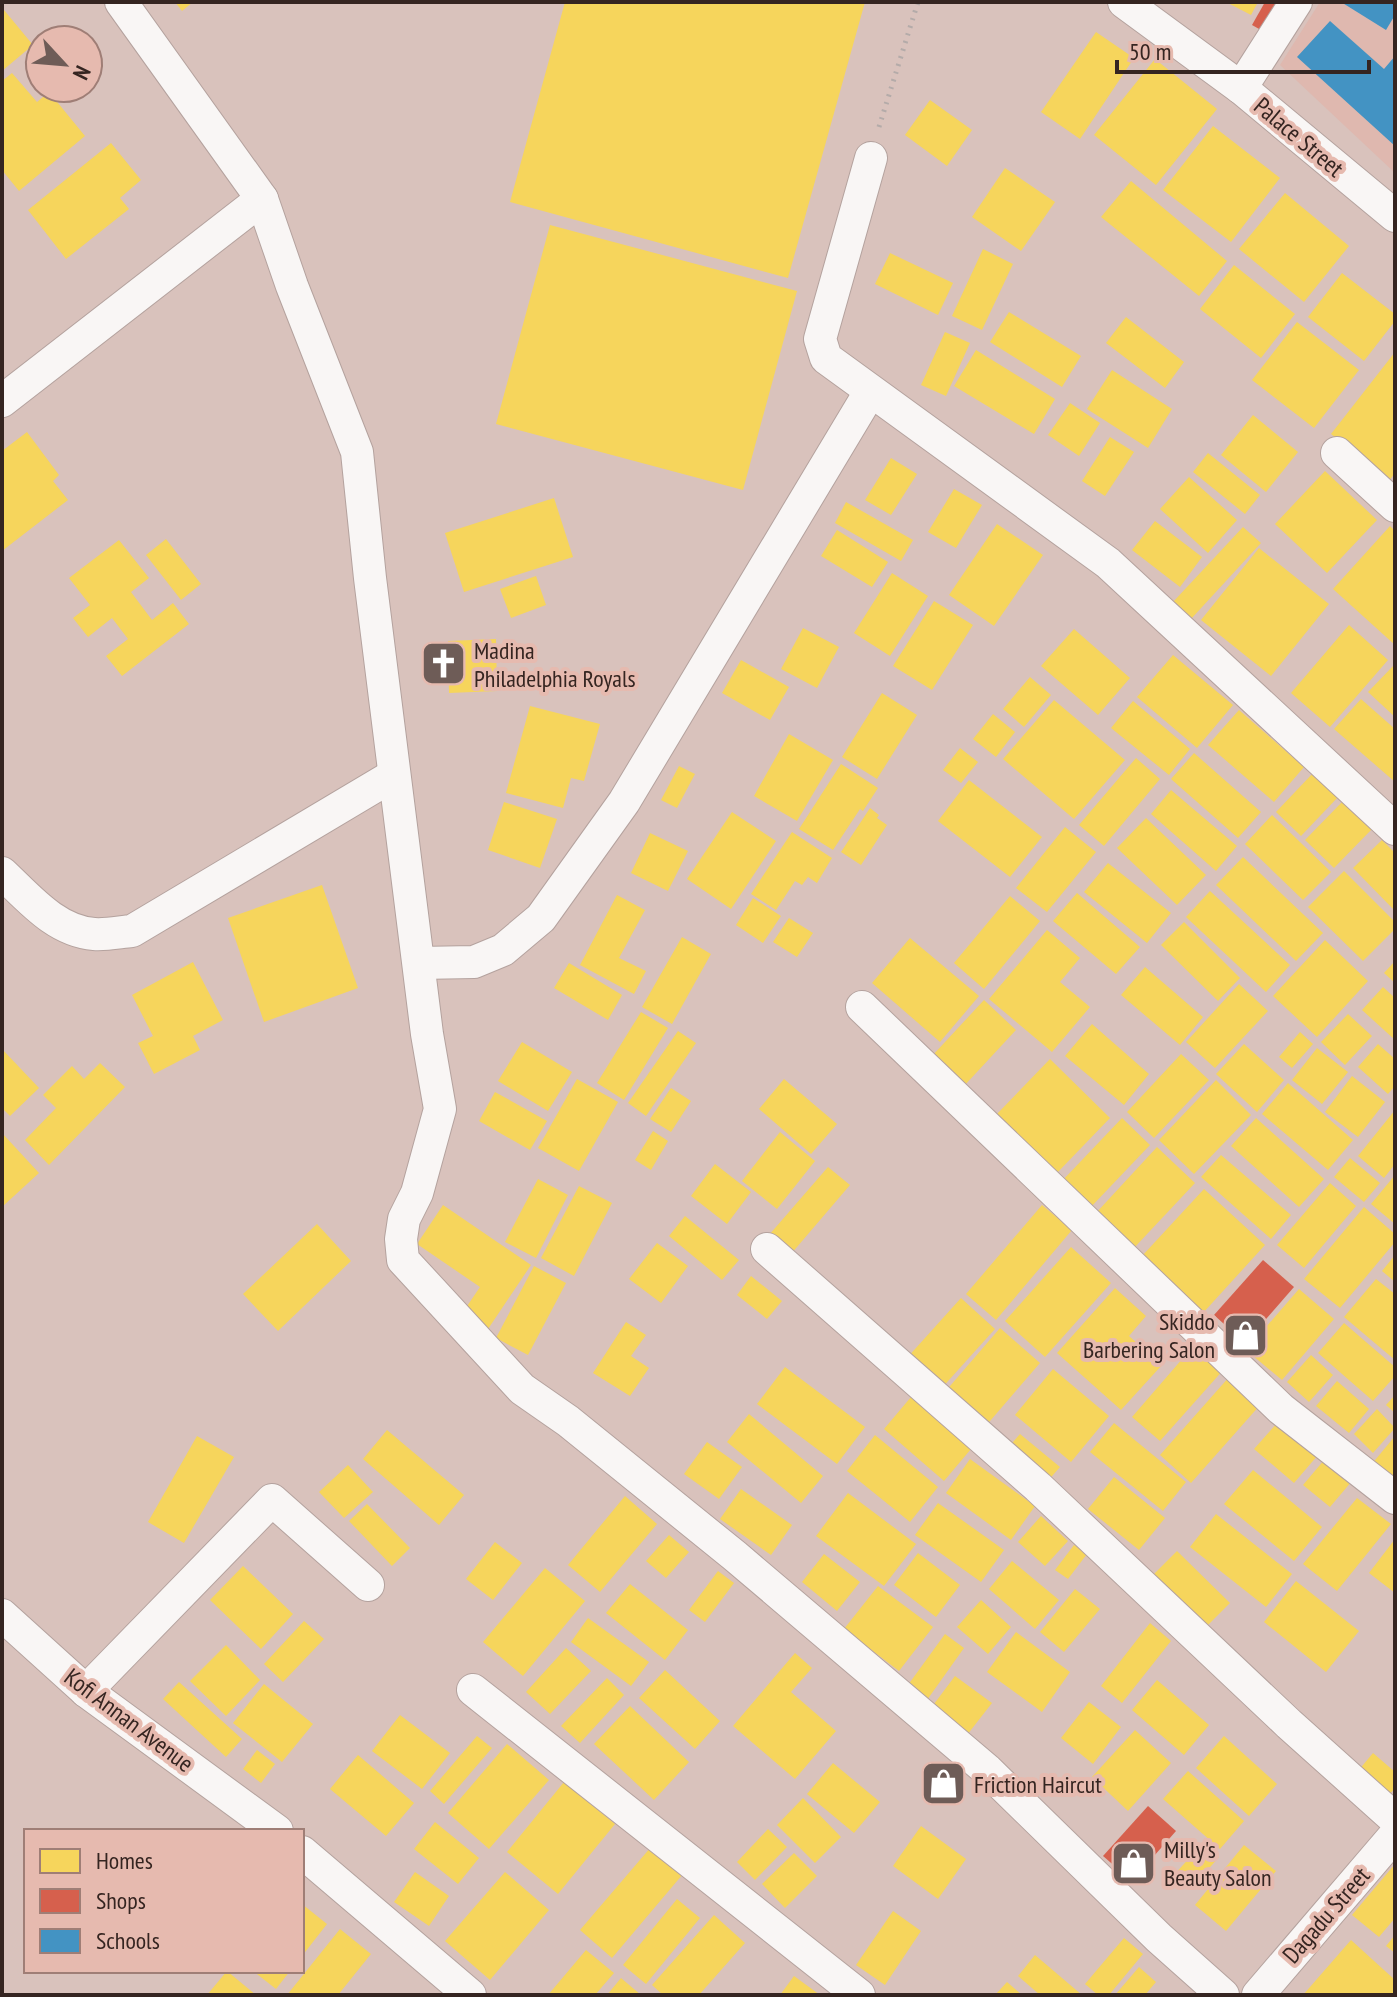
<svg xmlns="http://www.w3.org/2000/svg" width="1397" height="1997" viewBox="0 0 1397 1997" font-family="'PT Sans Narrow',sans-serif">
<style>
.built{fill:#dfb8af}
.homes{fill:#f6d55c}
.shops{fill:#d6604d}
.schools{fill:#4393c3}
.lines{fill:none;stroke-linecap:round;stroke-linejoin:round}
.minor-casing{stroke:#b4a29e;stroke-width:34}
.path{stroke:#b4aba9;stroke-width:5;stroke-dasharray:2 6;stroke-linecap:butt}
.minor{stroke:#f9f6f5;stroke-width:32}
.labels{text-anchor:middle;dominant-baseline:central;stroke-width:8;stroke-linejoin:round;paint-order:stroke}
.street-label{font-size:24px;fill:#352521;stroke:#e6baaf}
.poi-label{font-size:24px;fill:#352521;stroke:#e6baaf;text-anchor:start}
</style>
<rect width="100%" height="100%" fill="#d9c2bc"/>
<polygon class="built" points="1320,2 1395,2 1395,173 1280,65"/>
<g class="homes">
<polygon points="175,2 193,2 182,11"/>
<polygon points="565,2 865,2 788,278 510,202"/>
<polygon points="1226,2 1258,2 1251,15"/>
<polygon points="4,10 33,45 2,71 2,12"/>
<polygon points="1096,32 1134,58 1080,139 1041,112"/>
<polygon points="1155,59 1217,109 1156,185 1094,135"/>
<polygon points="12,73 37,102 49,92 85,136 19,191 2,170 2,81"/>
<polygon points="930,100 972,130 947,166 905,135"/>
<polygon points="1213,126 1280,178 1231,242 1163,190"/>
<polygon points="111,143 141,180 120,198 129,209 66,259 28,210"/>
<polygon points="1005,168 1055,202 1021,251 972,217"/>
<polygon points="1131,181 1227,261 1199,296 1101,217"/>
<polygon points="1285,193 1349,246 1304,302 1239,249"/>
<polygon points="550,225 797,291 743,490 496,424"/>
<polygon points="983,249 1013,264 982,330 952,316"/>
<polygon points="890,253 953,283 938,315 875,284"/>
<polygon points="1234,265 1295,314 1261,358 1200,309"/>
<polygon points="1342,273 1395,314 1395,321 1364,361 1308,317"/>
<polygon points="1009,312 1081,356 1062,387 990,342"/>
<polygon points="1126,317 1184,362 1165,388 1106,343"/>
<polygon points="1297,322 1359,370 1314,428 1252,380"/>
<polygon points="945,332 970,343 946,396 921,385"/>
<polygon points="976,350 1055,399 1034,434 954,386"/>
<polygon points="1395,352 1395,473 1389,481 1331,434"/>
<polygon points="1112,370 1172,409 1148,448 1087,409"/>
<polygon points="1070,403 1100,423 1079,456 1048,435"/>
<polygon points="1253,415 1298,452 1266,492 1221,455"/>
<polygon points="27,432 59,475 53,481 68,500 2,551 2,451"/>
<polygon points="1110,437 1134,452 1105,496 1082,481"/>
<polygon points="1208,453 1260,495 1245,514 1193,472"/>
<polygon points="891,458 917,474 891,515 865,500"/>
<polygon points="1325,471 1377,520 1327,573 1275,524"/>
<polygon points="1189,477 1237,520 1208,553 1160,509"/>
<polygon points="954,489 982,505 956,548 928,532"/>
<polygon points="554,498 573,557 464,592 445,533"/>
<polygon points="846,502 913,540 901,561 835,523"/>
<polygon points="1155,521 1202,557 1180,587 1132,550"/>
<polygon points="997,524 1043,555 994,626 949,595"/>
<polygon points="1390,526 1395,531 1395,645 1333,589"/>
<polygon points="1243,527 1261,543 1191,619 1173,602"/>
<polygon points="837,530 888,562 872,587 821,556"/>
<polygon points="166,539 201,584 181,600 146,555"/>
<polygon points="119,540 149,578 131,592 152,620 173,603 189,624 122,676 106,656 128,639 112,618 88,637 73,618 90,605 69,578"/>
<polygon points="1259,548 1329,604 1271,676 1201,620"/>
<polygon points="892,573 928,596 890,656 854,633"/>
<polygon points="536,576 546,605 511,618 500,589"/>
<polygon points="934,601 973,625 932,690 893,666"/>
<polygon points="1349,625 1388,660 1330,727 1291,693"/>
<polygon points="803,628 839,647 817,688 781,669"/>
<polygon points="1074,629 1130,678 1098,715 1041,666"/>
<polygon points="496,639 497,691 449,693 448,641"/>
<polygon points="1173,655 1233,705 1197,748 1137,697"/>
<polygon points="741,660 789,687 770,720 722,693"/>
<polygon points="1395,664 1395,717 1368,692"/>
<polygon points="1030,677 1051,695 1024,727 1003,709"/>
<polygon points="882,693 917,715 877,779 842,757"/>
<polygon points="1361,699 1395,729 1395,782 1334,729"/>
<polygon points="1054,700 1125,760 1074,819 1003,759"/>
<polygon points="1133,701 1190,749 1169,775 1111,728"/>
<polygon points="530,706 600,724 584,781 571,778 563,808 506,793"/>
<polygon points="1239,710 1304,767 1274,802 1208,745"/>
<polygon points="993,714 1015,732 996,757 973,739"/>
<polygon points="789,734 833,760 797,821 754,796"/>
<polygon points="960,748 978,762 961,783 943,770"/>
<polygon points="1194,753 1261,812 1238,838 1171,779"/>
<polygon points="1136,758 1160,779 1104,846 1079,825"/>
<polygon points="841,764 878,788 863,811 860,809 833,850 799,829"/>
<polygon points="679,766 695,774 677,808 661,800"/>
<polygon points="1314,772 1339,796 1301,836 1276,812"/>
<polygon points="969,780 1042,837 1010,877 938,821"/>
<polygon points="1171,790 1237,846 1216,871 1151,814"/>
<polygon points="1344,800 1373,828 1334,868 1305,840"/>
<polygon points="504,802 557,819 540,868 488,850"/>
<polygon points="870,808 879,815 877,818 887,825 861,865 841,852"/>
<polygon points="732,812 776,841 731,909 687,879"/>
<polygon points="1272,815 1331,872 1303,900 1245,844"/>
<polygon points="1146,818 1206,875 1177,905 1117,848"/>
<polygon points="1065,827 1096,852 1047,912 1016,888"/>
<polygon points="792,832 832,858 817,883 808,877 802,885 795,881 776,910 751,894"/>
<polygon points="650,833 688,851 668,891 631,873"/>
<polygon points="1382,840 1395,853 1395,911 1353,868"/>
<polygon points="1243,857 1323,933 1296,961 1216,885"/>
<polygon points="1108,863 1171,913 1147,943 1084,892"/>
<polygon points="1344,871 1395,922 1395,929 1363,961 1308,907"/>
<polygon points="322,885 358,988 264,1022 228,918"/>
<polygon points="1210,891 1290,965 1266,992 1186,917"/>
<polygon points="1077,893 1140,947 1116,974 1053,921"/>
<polygon points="617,895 645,910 619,958 646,971 634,994 580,965"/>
<polygon points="1010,896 1040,921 984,989 954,963"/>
<polygon points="753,898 781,916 763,943 736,925"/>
<polygon points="789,918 813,933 797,957 773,942"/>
<polygon points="1184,922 1240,978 1218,1001 1161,945"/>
<polygon points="1047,930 1080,958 1060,982 1090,1007 1052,1052 989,999"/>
<polygon points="682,937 711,954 672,1024 642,1007"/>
<polygon points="910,938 979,996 940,1042 872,983"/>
<polygon points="1325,940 1368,981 1317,1037 1273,996"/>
<polygon points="1395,961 1395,983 1384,973"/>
<polygon points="193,962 223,1020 193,1036 200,1050 154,1074 138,1043 153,1036 132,995"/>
<polygon points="569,963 622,995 608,1020 554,988"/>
<polygon points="1145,967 1203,1017 1180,1045 1121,995"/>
<polygon points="1239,984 1268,1011 1215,1068 1186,1042"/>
<polygon points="1383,987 1395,998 1395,1040 1362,1010"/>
<polygon points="984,1000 1016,1030 964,1086 932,1056"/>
<polygon points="641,1012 668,1028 624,1100 597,1083"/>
<polygon points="1348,1014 1372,1036 1345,1065 1321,1042"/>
<polygon points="1092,1024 1149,1074 1124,1105 1065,1056"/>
<polygon points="678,1031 696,1043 646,1116 628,1103"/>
<polygon points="1300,1032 1313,1044 1292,1068 1279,1057"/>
<polygon points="522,1042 572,1072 548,1111 498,1081"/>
<polygon points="1244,1044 1284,1080 1257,1112 1216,1074"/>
<polygon points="1378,1044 1395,1059 1395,1086 1388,1094 1358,1067"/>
<polygon points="1317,1048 1348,1072 1322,1104 1292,1080"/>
<polygon points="2,1049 39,1088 10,1116 2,1108"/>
<polygon points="1181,1054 1209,1080 1154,1138 1127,1112"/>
<polygon points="1050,1059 1110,1118 1056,1174 996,1115"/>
<polygon points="100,1063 125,1087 49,1165 25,1140 56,1108 43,1095 72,1066 84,1079"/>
<polygon points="1352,1076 1385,1102 1358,1137 1325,1112"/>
<polygon points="577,1079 618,1102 579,1171 538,1148"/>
<polygon points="784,1079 837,1124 811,1154 759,1109"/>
<polygon points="1216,1080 1251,1115 1194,1174 1159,1140"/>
<polygon points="1288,1083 1353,1140 1328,1170 1262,1114"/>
<polygon points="671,1088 691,1101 671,1132 650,1119"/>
<polygon points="495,1092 547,1121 530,1150 479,1121"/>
<polygon points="1395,1110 1395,1164 1384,1178 1358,1156"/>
<polygon points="1122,1118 1150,1145 1089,1209 1061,1182"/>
<polygon points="1256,1118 1324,1179 1299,1207 1231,1146"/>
<polygon points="653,1131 668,1141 651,1170 635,1160"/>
<polygon points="780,1132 815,1161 777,1209 742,1181"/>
<polygon points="2,1133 39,1173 2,1207"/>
<polygon points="1157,1147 1195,1183 1134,1248 1096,1213"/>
<polygon points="1221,1155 1291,1215 1271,1239 1201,1177"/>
<polygon points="1350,1158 1380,1183 1364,1202 1334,1177"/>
<polygon points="715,1164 751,1192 727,1224 691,1196"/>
<polygon points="828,1167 850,1185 791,1254 769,1235"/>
<polygon points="1395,1175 1395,1224 1371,1204"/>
<polygon points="538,1179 568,1195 536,1258 505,1242"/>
<polygon points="1330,1183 1356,1206 1304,1268 1277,1245"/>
<polygon points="579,1186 612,1203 574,1276 541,1258"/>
<polygon points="1204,1189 1265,1245 1203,1313 1142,1256"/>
<polygon points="443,1205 531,1265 486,1332 461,1315 480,1287 417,1244"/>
<polygon points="1042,1205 1072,1230 996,1320 966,1294"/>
<polygon points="1364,1207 1395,1234 1395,1242 1340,1308 1304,1279"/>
<polygon points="685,1216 739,1260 722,1280 669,1236"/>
<polygon points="317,1224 351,1261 278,1331 243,1294"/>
<polygon points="657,1243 688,1266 661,1303 629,1279"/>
<polygon points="1071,1247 1111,1283 1045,1357 1005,1321"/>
<polygon points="1395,1255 1395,1282 1382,1271"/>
<polygon points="534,1266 566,1283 528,1355 496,1338"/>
<polygon points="751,1276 782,1301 767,1319 737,1295"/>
<polygon points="1376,1279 1395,1294 1395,1360 1344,1317"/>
<polygon points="1115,1288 1146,1316 1129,1336 1162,1365 1121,1410 1057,1353"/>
<polygon points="1299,1289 1334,1319 1282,1380 1246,1350"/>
<polygon points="961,1298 995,1329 940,1390 906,1359"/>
<polygon points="626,1322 646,1335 631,1356 649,1368 630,1396 593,1373"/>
<polygon points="1344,1323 1395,1367 1395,1376 1373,1401 1318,1353"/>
<polygon points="1000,1328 1040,1363 984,1428 944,1393"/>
<polygon points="1196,1343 1225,1368 1160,1441 1132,1417"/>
<polygon points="1311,1355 1333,1375 1309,1402 1287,1382"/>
<polygon points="785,1367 865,1427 837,1464 757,1404"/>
<polygon points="1053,1369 1109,1416 1071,1462 1015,1415"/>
<polygon points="1230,1376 1261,1404 1191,1483 1160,1455"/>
<polygon points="1337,1381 1369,1409 1349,1433 1316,1406"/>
<polygon points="1395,1395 1395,1413 1386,1405"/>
<polygon points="911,1397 971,1449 944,1481 884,1429"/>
<polygon points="1377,1409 1395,1428 1373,1453 1354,1434"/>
<polygon points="749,1414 823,1476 801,1503 727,1442"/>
<polygon points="1279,1421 1318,1455 1294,1483 1254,1449"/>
<polygon points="1114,1423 1186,1482 1163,1511 1090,1452"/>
<polygon points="387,1430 464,1495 439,1525 363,1459"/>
<polygon points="1020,1434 1060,1467 1046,1483 1006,1450"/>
<polygon points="875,1435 938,1487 910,1522 847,1471"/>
<polygon points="197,1436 234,1457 184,1543 148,1522"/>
<polygon points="1395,1436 1395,1485 1371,1465"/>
<polygon points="707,1442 742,1467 719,1499 684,1474"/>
<polygon points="970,1459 1035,1506 1011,1540 946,1493"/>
<polygon points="1325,1459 1352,1481 1330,1507 1303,1485"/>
<polygon points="348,1465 373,1492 344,1518 319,1492"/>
<polygon points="1253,1470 1322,1527 1294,1561 1224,1504"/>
<polygon points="1114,1477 1165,1518 1139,1550 1088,1509"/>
<polygon points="741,1489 792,1525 771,1555 720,1519"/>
<polygon points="848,1493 916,1544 884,1586 816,1536"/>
<polygon points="625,1496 657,1524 600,1592 568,1565"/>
<polygon points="1357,1498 1391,1524 1337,1591 1303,1564"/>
<polygon points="938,1503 1004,1550 981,1582 915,1535"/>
<polygon points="367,1504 410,1548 392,1566 349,1521"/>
<polygon points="1216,1514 1292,1574 1266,1607 1190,1547"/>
<polygon points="1041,1516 1068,1541 1045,1566 1018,1542"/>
<polygon points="669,1535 689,1552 666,1578 646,1561"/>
<polygon points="1395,1539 1395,1593 1369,1573"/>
<polygon points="495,1542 522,1563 493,1600 466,1579"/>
<polygon points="1074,1545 1087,1554 1068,1579 1055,1570"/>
<polygon points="1177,1551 1230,1603 1207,1626 1154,1574"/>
<polygon points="918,1553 960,1585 936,1617 894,1585"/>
<polygon points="824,1554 860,1582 837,1611 802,1582"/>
<polygon points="1012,1561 1059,1600 1035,1629 989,1589"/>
<polygon points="243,1566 293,1614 261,1649 210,1600"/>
<polygon points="545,1568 585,1601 523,1676 483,1642"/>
<polygon points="718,1571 734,1583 705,1622 689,1610"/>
<polygon points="1296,1581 1359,1631 1326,1672 1264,1622"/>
<polygon points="630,1584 688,1630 665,1660 606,1613"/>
<polygon points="878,1586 933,1627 899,1671 844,1629"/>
<polygon points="1075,1589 1100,1609 1064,1652 1040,1632"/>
<polygon points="981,1600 1011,1627 988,1654 957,1627"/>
<polygon points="588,1618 649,1662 631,1686 571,1642"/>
<polygon points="304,1621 324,1639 283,1682 264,1664"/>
<polygon points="1150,1623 1171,1641 1122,1703 1101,1686"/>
<polygon points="1016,1632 1070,1672 1042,1712 987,1672"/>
<polygon points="945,1634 964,1648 927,1700 908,1685"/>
<polygon points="226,1645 260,1680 226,1716 190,1681"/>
<polygon points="566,1648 591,1671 550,1714 526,1692"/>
<polygon points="795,1653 812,1668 791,1692 836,1731 795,1779 733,1726"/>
<polygon points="665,1670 720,1721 695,1749 639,1698"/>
<polygon points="955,1676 992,1703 967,1735 931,1708"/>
<polygon points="607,1678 624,1695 580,1743 561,1726"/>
<polygon points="1157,1680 1209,1725 1184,1755 1132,1710"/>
<polygon points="179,1682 242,1739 226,1757 163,1699"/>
<polygon points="264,1684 313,1724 282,1762 233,1723"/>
<polygon points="1089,1702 1121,1727 1093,1764 1061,1738"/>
<polygon points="630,1706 689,1762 654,1800 594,1744"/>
<polygon points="400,1715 450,1753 422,1789 372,1751"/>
<polygon points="1135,1730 1171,1763 1128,1811 1092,1777"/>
<polygon points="477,1736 492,1748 444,1804 430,1791"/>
<polygon points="1224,1736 1277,1784 1249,1816 1196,1768"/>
<polygon points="507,1744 549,1780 489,1849 448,1813"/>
<polygon points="257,1750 275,1764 261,1783 243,1769"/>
<polygon points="1373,1753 1395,1772 1395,1788 1388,1796 1358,1771"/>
<polygon points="358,1755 414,1803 386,1836 330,1789"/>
<polygon points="833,1763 880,1802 854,1833 807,1794"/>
<polygon points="1188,1771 1244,1821 1220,1849 1163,1799"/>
<polygon points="564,1782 615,1824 558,1894 507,1852"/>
<polygon points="803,1798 841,1837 815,1863 777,1825"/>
<polygon points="435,1822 479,1858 458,1884 414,1849"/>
<polygon points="921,1826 966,1859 938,1899 893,1866"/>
<polygon points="768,1829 787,1847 755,1880 737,1862"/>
<polygon points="1203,1843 1219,1857 1190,1890 1173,1876"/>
<polygon points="1244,1845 1276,1871 1226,1931 1195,1905"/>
<polygon points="651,1847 683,1874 612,1958 580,1930"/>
<polygon points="794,1853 817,1876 785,1908 762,1884"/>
<polygon points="1395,1864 1395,1918 1379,1937 1352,1915"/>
<polygon points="415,1872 449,1896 429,1926 394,1902"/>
<polygon points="505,1872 549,1910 490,1980 445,1941"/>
<polygon points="677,1899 700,1918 646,1984 623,1965"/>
<polygon points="302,1904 327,1924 302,1956"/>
<polygon points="893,1911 921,1931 885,1985 856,1965"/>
<polygon points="714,1915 745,1943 699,1995 663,1995 652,1985"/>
<polygon points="340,1929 371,1954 338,1995 287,1995"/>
<polygon points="1395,1935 1395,1953 1386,1946"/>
<polygon points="1124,1938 1143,1954 1109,1995 1098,1995 1085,1984"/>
<polygon points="1351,1940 1395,1980 1395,1995 1303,1995"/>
<polygon points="586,1950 614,1973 595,1995 548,1995"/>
<polygon points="1035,1955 1082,1995 1040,1995 1018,1976"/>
<polygon points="1139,1967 1156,1982 1145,1995 1115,1995"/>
<polygon points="227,1971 256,1995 207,1995"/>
<polygon points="253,1971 290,1971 276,1989"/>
<polygon points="794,1976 820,1995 780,1995"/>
<polygon points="621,1978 641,1995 607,1995"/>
<polygon points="1007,1982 1022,1995 995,1995"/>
</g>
<g class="shops">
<polygon points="1265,2 1278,2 1268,34 1252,25"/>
<polygon points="1263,1260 1294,1287 1245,1343 1214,1315"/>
<polygon points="1148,1806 1176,1831 1132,1881 1103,1856"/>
</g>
<g class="schools">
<polygon points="1341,2 1395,2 1395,15 1386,30"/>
<polygon points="1330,21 1384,69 1395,56 1395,146 1297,57"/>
</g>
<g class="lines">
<defs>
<g id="minor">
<polyline points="121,2 262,199 292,286 357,452 370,578 427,1034 440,1109 417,1193 404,1219 401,1239 403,1260 522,1389 568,1421 735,1556 987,1770 1159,1938 1223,1995"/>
<polyline points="1124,2 1241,88 1395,216"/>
<polyline points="1241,88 1296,2"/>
<polyline points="871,158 820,339 826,358 1108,563 1395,829"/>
<polyline points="2,401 262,199"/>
<polyline points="1337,453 1395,506"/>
<path d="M2,873C28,897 55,931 94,934C106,935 120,932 132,931L394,775"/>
<polyline points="419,963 474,962 503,950 541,918 624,802 870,392"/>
<polyline points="862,1007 1281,1409 1395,1498"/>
<polyline points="767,1249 1038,1487 1289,1724 1395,1819"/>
<polyline points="2,1615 86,1691 277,1831"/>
<polyline points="473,1690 859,1995"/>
<polyline points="86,1691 272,1500 368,1585"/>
<polyline points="302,1852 470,1995"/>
<polyline points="1258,1995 1395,1835"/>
</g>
</defs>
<use href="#minor" class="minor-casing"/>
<polyline class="path" points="879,127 918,2"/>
<use href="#minor" class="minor"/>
</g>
<defs>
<symbol id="church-square" viewBox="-11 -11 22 22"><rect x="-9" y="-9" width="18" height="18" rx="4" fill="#6e5c57" stroke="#e6baaf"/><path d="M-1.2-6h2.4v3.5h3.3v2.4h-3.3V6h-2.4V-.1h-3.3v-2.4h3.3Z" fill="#fff"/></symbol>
<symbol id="shop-square" viewBox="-11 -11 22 22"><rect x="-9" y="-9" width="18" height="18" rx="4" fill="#6e5c57" stroke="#e6baaf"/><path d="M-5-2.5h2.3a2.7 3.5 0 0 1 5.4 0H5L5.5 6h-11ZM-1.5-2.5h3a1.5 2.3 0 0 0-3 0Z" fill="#fff"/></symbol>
</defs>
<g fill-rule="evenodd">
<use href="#church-square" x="418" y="638" width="51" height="51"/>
<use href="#shop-square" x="1220" y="1310" width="51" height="51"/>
<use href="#shop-square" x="918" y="1758" width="51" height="51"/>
<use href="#shop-square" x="1108" y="1838" width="51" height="51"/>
</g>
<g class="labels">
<g class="street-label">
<text transform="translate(1299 137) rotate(40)">Palace Street</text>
<text transform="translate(129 1720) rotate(37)">Kofi Annan Avenue</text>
<text transform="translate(1326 1915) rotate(-49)">Dagadu Street</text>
</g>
<g class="poi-label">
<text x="474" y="650">Madina<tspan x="474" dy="28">Philadelphia Royals</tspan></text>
<text x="1215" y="1321" text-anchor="end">Skiddo<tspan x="1215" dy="28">Barbering Salon</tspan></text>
<text x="974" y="1784">Friction Haircut</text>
<text x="1164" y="1849">Milly's<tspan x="1164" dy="28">Beauty Salon</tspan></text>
</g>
</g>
<rect width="1397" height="1997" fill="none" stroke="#352521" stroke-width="8"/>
<rect x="24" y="1829" width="280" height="144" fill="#e6baaf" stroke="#9f7e76" stroke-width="2"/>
<rect x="40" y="1849" width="40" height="24" fill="#f6d55c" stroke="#9f7e76" stroke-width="2"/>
<text x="96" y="1869" font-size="24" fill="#352521">Homes</text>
<rect x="40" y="1889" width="40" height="24" fill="#d6604d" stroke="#9f7e76" stroke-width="2"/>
<text x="96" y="1909" font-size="24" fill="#352521">Shops</text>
<rect x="40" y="1929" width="40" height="24" fill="#4393c3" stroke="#9f7e76" stroke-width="2"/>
<text x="96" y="1949" font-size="24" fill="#352521">Schools</text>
<g transform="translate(64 64) rotate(116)"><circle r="38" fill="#e6baaf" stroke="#9f7e76" stroke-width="2"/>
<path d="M0-6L14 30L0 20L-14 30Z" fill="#6e5c57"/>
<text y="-12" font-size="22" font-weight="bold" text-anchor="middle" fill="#352521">N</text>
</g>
<path d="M1117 60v12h252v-12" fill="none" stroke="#352521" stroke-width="4"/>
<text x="1129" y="60" font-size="24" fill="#352521" stroke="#e6baaf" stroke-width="6" paint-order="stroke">50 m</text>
</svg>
